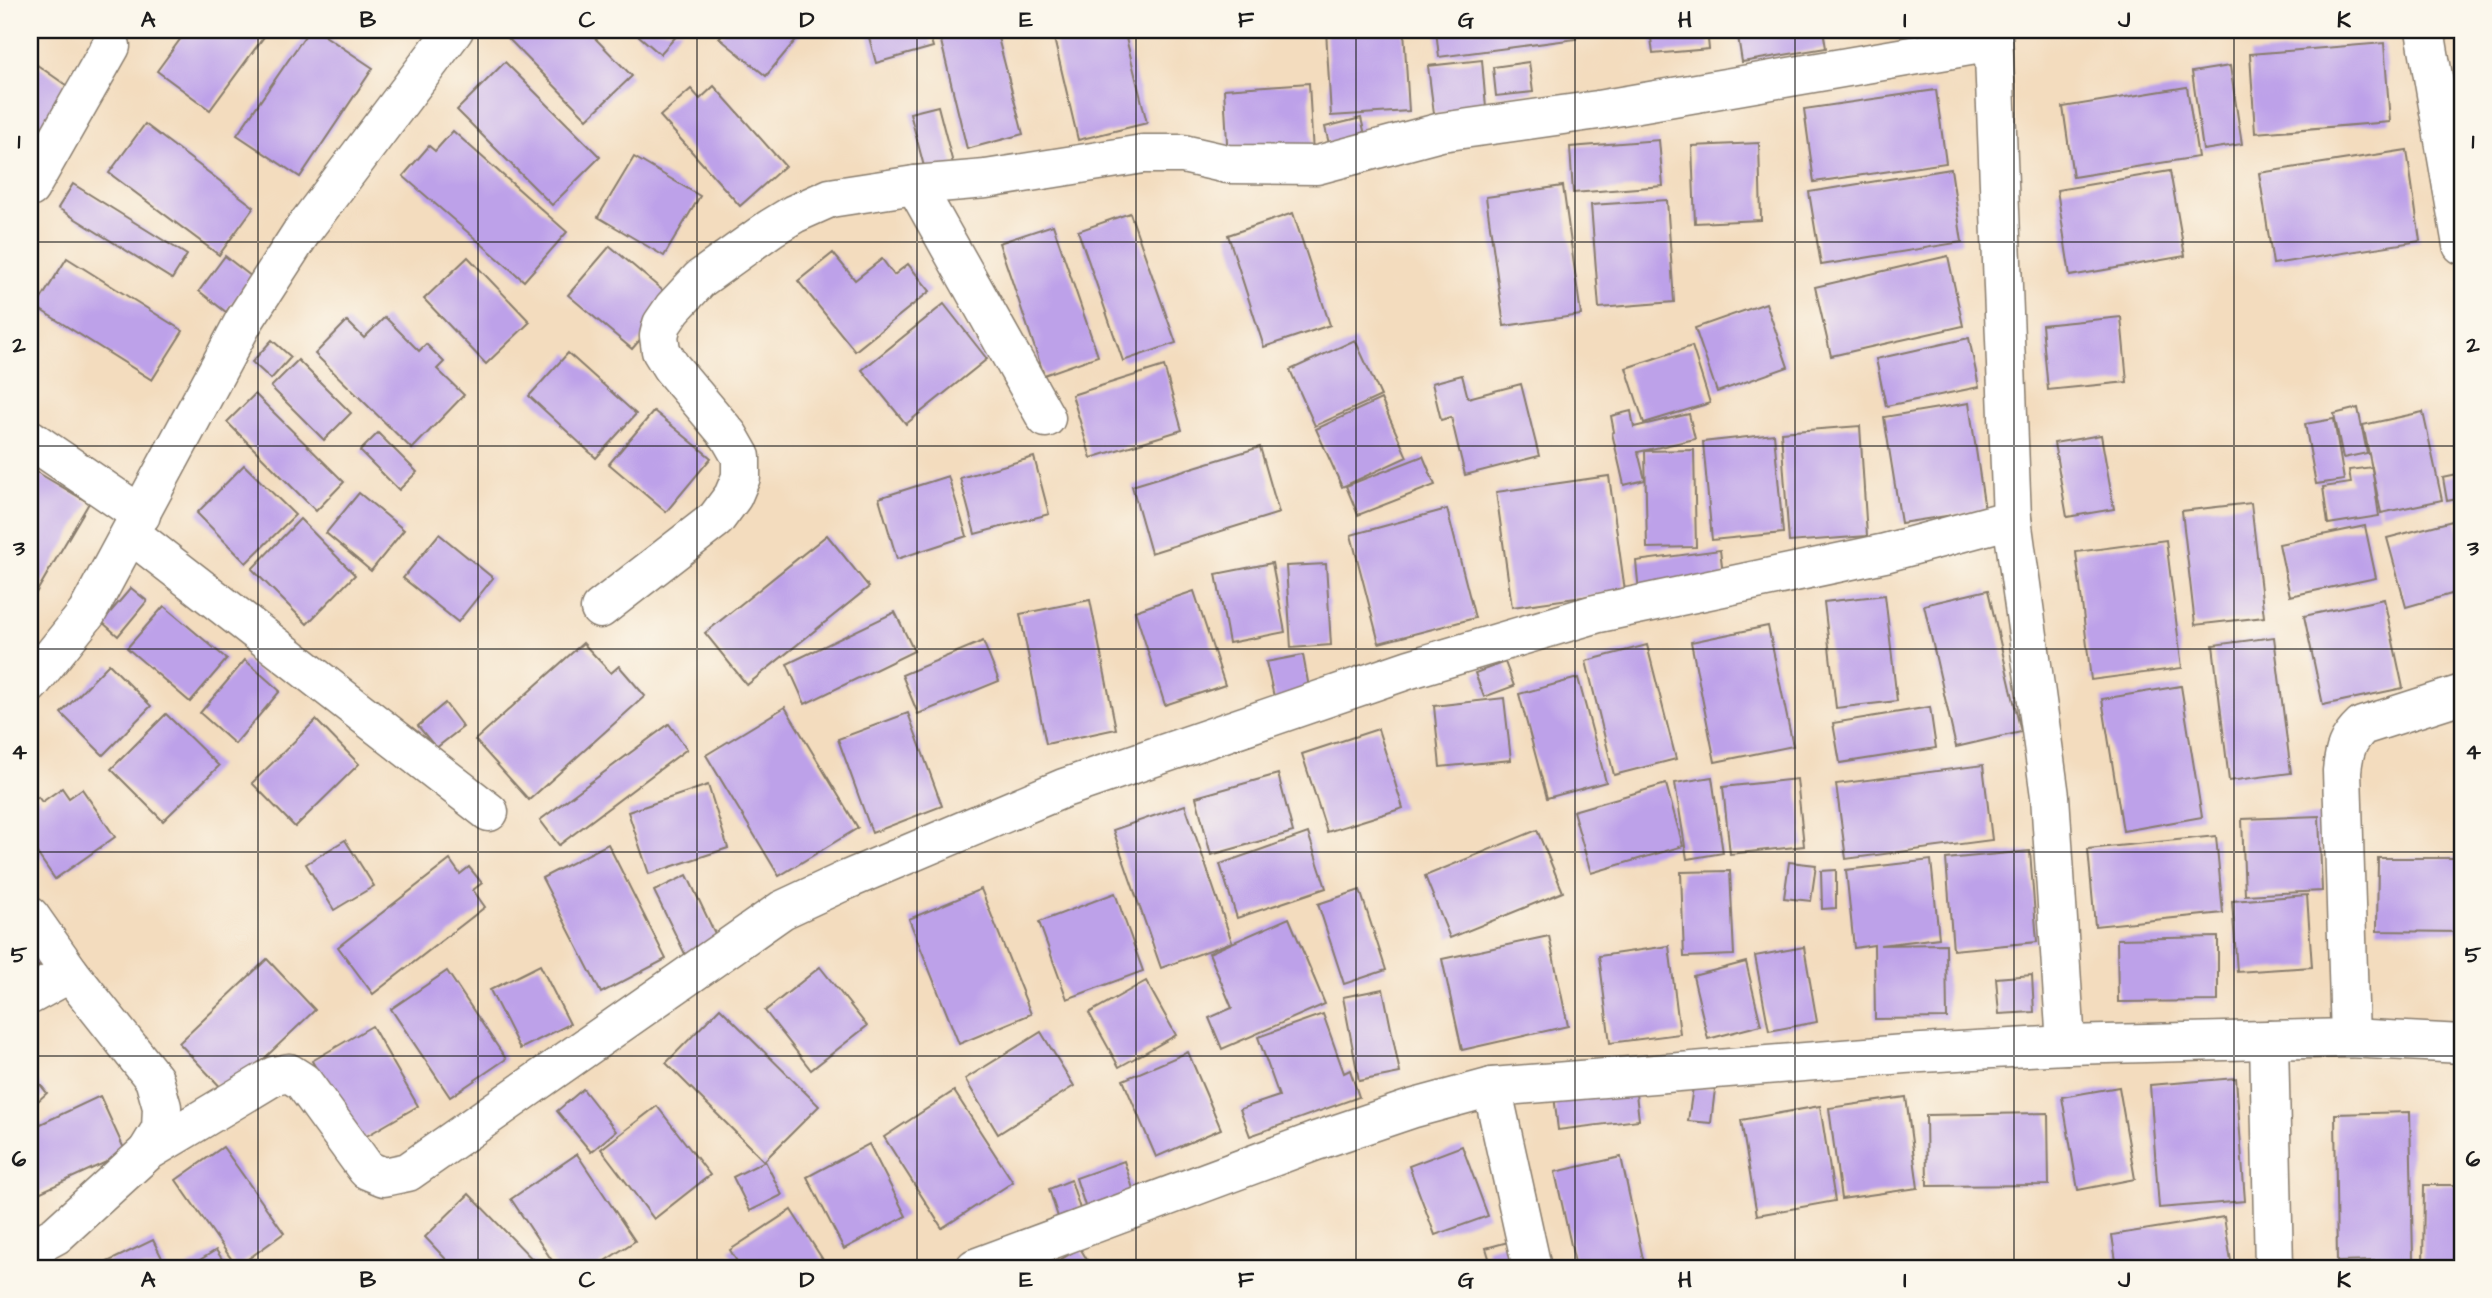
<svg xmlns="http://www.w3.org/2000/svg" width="2492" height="1298" viewBox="0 0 2492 1298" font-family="'Architects Daughter',sans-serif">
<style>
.building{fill:#bda1e9}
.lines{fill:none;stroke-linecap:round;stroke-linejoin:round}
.street-casing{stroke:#887c6d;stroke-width:41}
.street{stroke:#fff;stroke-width:38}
.grid{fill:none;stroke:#1c1c1c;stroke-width:2;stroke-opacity:0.55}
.neatline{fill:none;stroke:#1c1c1c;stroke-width:2.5}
.grid-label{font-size:23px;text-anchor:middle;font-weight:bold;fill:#1c1c1c}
</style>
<rect width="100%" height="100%" fill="#fbf7ec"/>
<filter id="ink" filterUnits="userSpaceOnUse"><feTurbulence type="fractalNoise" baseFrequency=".0143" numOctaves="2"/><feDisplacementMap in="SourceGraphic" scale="14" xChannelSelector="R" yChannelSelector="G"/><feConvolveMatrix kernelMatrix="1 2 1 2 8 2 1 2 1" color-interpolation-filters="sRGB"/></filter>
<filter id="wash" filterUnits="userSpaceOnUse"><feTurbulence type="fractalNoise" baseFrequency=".00686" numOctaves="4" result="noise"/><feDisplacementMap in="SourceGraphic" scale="28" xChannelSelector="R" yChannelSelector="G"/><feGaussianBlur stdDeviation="1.57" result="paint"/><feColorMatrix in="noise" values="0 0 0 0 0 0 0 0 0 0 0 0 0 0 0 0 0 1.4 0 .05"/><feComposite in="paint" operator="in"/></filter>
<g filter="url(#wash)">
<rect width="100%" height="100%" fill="#f3dcbe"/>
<g id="blocks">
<g class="building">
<polygon points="187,30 269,30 210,110 157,71"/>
<polygon points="309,30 316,30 373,68 300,177 237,135"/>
<polygon points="507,30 587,30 632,76 587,119 503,33"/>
<polygon points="632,30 682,30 660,54"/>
<polygon points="726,30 804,30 766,76 719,38"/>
<polygon points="867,30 928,30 933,47 876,63"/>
<polygon points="952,30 996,30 1023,134 967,149 939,33"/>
<polygon points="1052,30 1124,30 1147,123 1078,140"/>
<polygon points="1326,30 1404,30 1409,111 1331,116"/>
<polygon points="1436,30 1575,30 1576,39 1439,57"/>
<polygon points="1650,30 1707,30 1709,49 1653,54"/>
<polygon points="1737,30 1823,30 1826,48 1742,62"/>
<polygon points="2384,43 2390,122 2255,133 2250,54"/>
<polygon points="30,60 73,90 30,153"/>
<polygon points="1482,60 1486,108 1434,114 1428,66"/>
<polygon points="505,62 600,157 552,205 457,110"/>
<polygon points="1529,62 1533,92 1496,96 1493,67"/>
<polygon points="2230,66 2242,144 2203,150 2192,72"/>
<polygon points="1309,83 1313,154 1228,160 1224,89"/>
<polygon points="714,86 785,166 740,206 660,116 691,89 700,99"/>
<polygon points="2187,87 2198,157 2073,177 2063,107"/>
<polygon points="1936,90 1946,163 1814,182 1804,109"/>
<polygon points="938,106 955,171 927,178 910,113"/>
<polygon points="1361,118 1366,139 1330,148 1325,127"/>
<polygon points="145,124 254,207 219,255 109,173"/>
<polygon points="453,131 567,232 524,281 403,176 429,146 435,151"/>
<polygon points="1659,140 1663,186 1573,193 1570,147"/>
<polygon points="1759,143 1761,220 1695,223 1692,146"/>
<polygon points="2407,150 2420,241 2273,264 2259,173"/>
<polygon points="634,157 700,196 664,256 598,217"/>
<polygon points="1951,169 1962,242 1821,265 1809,192"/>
<polygon points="2170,171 2185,256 2070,276 2057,190"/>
<polygon points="73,184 187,255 172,279 58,208"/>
<polygon points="1563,186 1581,315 1504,326 1486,197"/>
<polygon points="1667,200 1674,302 1599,308 1591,205"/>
<polygon points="1130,213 1176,343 1123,361 1078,231"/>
<polygon points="1293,213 1330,325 1264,347 1228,235"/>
<polygon points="1053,225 1098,356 1044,375 999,243"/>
<polygon points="610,246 674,300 632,349 568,295"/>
<polygon points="833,253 855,280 882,259 894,275 908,264 930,291 855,351 798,281"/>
<polygon points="225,256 252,277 226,312 199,291"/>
<polygon points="1948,256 1963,326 1831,356 1815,287"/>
<polygon points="468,257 530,322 486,364 424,299"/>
<polygon points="67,258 183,331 152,380 36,307"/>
<polygon points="1766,303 1788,367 1717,392 1695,328"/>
<polygon points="944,304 987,359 906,424 862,370"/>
<polygon points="385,317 419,351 426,344 444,362 437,369 464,395 412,449 315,354 347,321 364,338"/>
<polygon points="2121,317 2127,382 2048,390 2042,325"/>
<polygon points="1969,338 1979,387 1886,406 1876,359"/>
<polygon points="272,340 291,357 271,379 252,362"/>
<polygon points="1355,340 1381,396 1315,426 1290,370"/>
<polygon points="1692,346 1710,403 1644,423 1626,368"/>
<polygon points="568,353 636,414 596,458 529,396"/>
<polygon points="298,360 351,413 324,440 271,387"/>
<polygon points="1164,366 1182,430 1091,458 1072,395"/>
<polygon points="1462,375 1468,398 1521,384 1539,456 1465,475 1451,417 1441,420 1432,383"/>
<polygon points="255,394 344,482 316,511 227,422"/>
<polygon points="1381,399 1407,457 1342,487 1316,429"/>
<polygon points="1969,403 1985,510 1901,523 1884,417"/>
<polygon points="2358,408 2367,453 2343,458 2334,414"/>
<polygon points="654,411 711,458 666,512 609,464"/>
<polygon points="1631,411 1634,427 1689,414 1695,439 1638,452 1645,480 1624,485 1612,433 1614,432 1611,416"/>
<polygon points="2423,412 2442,500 2381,513 2363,425"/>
<polygon points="2334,419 2344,480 2316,484 2305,424"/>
<polygon points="1860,426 1867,536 1789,542 1781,432"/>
<polygon points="378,433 417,472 399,490 360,451"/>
<polygon points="1774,434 1783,533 1712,540 1703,442"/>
<polygon points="2101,435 2114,509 2067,517 2054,443"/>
<polygon points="1260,447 1279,513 1151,553 1132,486"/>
<polygon points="1694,450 1696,547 1647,548 1645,451"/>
<polygon points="1423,456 1435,485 1358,515 1346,486"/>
<polygon points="1034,457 1049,514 975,534 960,478"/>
<polygon points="244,465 295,515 246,563 197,513"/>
<polygon points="2372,467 2379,516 2328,524 2323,487 2351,483 2349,470"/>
<polygon points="30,468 89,503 30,603"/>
<polygon points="2462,474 2462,498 2447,501 2443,478"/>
<polygon points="948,476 967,536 897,559 879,498"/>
<polygon points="1609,476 1625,591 1512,607 1496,492"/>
<polygon points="359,493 404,530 371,571 326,533"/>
<polygon points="2251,503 2264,617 2195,625 2182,511"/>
<polygon points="1447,509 1475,618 1379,643 1351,535"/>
<polygon points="300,519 355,575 307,624 252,569"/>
<polygon points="2456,520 2462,542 2462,591 2406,607 2387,538"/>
<polygon points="2365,526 2376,578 2290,596 2279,544"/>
<polygon points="439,534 493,578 458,622 403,578"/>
<polygon points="827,535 869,587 747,685 705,633"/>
<polygon points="2166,540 2182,668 2091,680 2076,552"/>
<polygon points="1720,550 1724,582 1639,592 1636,561"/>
<polygon points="1272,563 1285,632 1229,643 1216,574"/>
<polygon points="1326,564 1331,645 1291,648 1286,566"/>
<polygon points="131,588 147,601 118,636 102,622"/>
<polygon points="1988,590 2021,732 1956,747 1924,605"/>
<polygon points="1194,591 1225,685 1165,705 1135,611"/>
<polygon points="1885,595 1897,701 1836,708 1824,602"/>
<polygon points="2384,599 2403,688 2323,705 2304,616"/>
<polygon points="1090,600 1116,729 1046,744 1020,614"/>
<polygon points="164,606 227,659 190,702 127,648"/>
<polygon points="895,612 914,651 805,704 787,664"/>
<polygon points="1768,626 1793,746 1715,762 1691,642"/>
<polygon points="2274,637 2291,773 2229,781 2213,645"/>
<polygon points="983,641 999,681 918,714 902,675"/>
<polygon points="583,643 611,673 619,666 645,696 529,800 475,740"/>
<polygon points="1647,645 1676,759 1614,775 1586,661"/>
<polygon points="1303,655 1310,693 1275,701 1266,662"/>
<polygon points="245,660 280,691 235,744 200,713"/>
<polygon points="1505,662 1514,686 1484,697 1475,673"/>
<polygon points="109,664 151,706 103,755 61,713"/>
<polygon points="1578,678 1606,782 1547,798 1519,694"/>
<polygon points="2181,686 2202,817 2123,831 2102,699"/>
<polygon points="1504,698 1511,760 1440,767 1434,706"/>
<polygon points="445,703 463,727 436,748 418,726"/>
<polygon points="785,707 858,828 779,876 706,755"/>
<polygon points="1930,707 1936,748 1840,763 1833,723"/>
<polygon points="908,713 942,806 872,833 838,739"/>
<polygon points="166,714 219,766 163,821 111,769"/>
<polygon points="316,720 359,764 295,827 252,783"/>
<polygon points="669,724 687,749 559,845 540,820"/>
<polygon points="1378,729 1403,808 1327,832 1302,754"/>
<polygon points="1983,765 1992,840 1846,859 1836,784"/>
<polygon points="1278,774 1293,832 1211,855 1196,797"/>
<polygon points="1712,777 1723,853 1687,859 1675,783"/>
<polygon points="1797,779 1804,846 1730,854 1723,787"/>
<polygon points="1666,784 1683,846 1591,873 1573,811"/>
<polygon points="708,785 728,848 649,874 628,812"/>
<polygon points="62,788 69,798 82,789 115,837 55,879 30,843 30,803 38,797 42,802"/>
<polygon points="1185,805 1232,942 1161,968 1113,830"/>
<polygon points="2319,816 2322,891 2245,895 2242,819"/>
<polygon points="1537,830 1563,892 1450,938 1425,876"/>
<polygon points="1308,833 1326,888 1237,918 1220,864"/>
<polygon points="2216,836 2223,913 2095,926 2088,849"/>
<polygon points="345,840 374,886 334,910 306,864"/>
<polygon points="608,844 666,959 601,993 542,878"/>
<polygon points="2030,851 2037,942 1953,950 1946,859"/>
<polygon points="2378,858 2462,858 2461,932 2377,931"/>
<polygon points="450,860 460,874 469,867 482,883 473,890 485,907 373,994 338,947"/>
<polygon points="1931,860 1939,938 1880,945 1946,944 1947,1018 1875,1019 1874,945 1854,948 1846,870"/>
<polygon points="1789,862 1816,865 1811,901 1784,898"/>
<polygon points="1836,870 1836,908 1822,909 1821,871"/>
<polygon points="1730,871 1734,955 1684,957 1681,872"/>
<polygon points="687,875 719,942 687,958 654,891"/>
<polygon points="981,889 1031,1014 959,1044 909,919"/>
<polygon points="1360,890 1386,970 1344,984 1318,904"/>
<polygon points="1115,893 1143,971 1067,999 1039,922"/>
<polygon points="2307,895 2312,967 2237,972 2232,901"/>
<polygon points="1289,918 1325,1004 1222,1049 1209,1018 1232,1008 1209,953"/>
<polygon points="1549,936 1568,1026 1462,1050 1442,959"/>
<polygon points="2218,937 2218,1001 2118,1002 2117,939"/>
<polygon points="1669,946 1680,1034 1610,1043 1599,956"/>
<polygon points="1804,947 1817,1022 1769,1031 1755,956"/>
<polygon points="30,951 41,964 30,974"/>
<polygon points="267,959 315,1010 227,1094 179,1043"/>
<polygon points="1746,962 1761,1025 1708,1039 1693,976"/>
<polygon points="540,965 570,1024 520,1049 490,990"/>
<polygon points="820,967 867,1026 811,1070 765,1011"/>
<polygon points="447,971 506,1059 450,1097 391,1009"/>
<polygon points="2032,975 2034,1012 1999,1014 1996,978"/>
<polygon points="1146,981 1176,1035 1119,1067 1089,1013"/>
<polygon points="1383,989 1400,1073 1359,1081 1343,997"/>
<polygon points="720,1008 819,1106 764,1161 666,1063"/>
<polygon points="1323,1014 1344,1073 1350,1070 1359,1097 1250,1136 1240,1109 1279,1096 1258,1037"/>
<polygon points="372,1026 418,1106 358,1141 312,1061"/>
<polygon points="1041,1032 1074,1086 998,1134 965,1079"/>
<polygon points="1188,1052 1221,1129 1156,1157 1123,1080"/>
<polygon points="30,1072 47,1093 30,1108"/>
<polygon points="2236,1078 2245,1201 2159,1208 2150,1085"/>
<polygon points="1635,1085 1639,1120 1558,1130 1554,1095"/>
<polygon points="1693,1087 1715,1089 1711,1123 1688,1121"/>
<polygon points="2119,1087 2135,1179 2078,1190 2062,1097"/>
<polygon points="583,1089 616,1131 591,1152 557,1111"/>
<polygon points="954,1091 1013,1182 942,1228 884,1137"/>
<polygon points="100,1096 126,1153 30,1197 30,1129"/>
<polygon points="1906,1097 1918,1188 1841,1199 1829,1108"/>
<polygon points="657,1106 710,1175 654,1219 601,1149"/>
<polygon points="1820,1106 1835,1201 1757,1215 1741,1120"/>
<polygon points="2410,1112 2413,1260 2337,1262 2335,1114"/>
<polygon points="2048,1113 2049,1185 1927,1186 1926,1115"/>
<polygon points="869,1144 906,1216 844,1249 807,1177"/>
<polygon points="1462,1146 1488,1216 1435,1235 1409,1166"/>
<polygon points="223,1147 284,1233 237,1267 176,1180"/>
<polygon points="577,1154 635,1241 594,1268 557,1268 511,1199"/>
<polygon points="1621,1157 1645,1268 1576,1268 1555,1172"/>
<polygon points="765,1161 782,1195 750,1211 733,1177"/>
<polygon points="1124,1161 1134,1192 1086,1209 1076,1178"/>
<polygon points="1071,1180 1080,1209 1058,1217 1049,1189"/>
<polygon points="2424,1185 2462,1185 2462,1268 2423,1268"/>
<polygon points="469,1194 541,1268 454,1268 425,1237"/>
<polygon points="791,1210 825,1263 817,1268 741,1268 730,1250"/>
<polygon points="2224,1217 2232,1268 2117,1268 2112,1235"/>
<polygon points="153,1240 167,1268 95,1268"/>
<polygon points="1508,1242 1515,1268 1492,1268 1486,1248"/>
<polygon points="1080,1248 1092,1268 1047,1268"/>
<polygon points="216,1250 228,1268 187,1268"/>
</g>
</g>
</g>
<g filter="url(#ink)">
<use href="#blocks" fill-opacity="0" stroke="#887c6d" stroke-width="2"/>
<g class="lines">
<defs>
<g id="street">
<polyline points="1993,30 2012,519 2050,796 2066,1045"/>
<polyline points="2425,30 2462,245"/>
<polyline points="915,185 1046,418"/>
<polyline points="30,188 111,46"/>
<polyline points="30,439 141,515"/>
<polyline points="131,534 489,812"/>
<polyline points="600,609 716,519 733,496 741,477 741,457 729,436 671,367 661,351 659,336 662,324 673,308 700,279 771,228 794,214 830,198 915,185 986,179 1143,154 1183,154 1227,164 1317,165 1441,132 1598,110 1993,42"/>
<polyline points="30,684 87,613 244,321 301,233 454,30"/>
<polyline points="30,916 70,973 154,1079 162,1107 161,1129 147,1152"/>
<polyline points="30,995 70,973"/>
<path d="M2350,1038L2342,771C2344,751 2347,740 2362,726L2462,694"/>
<polyline points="2269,1040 2274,1268"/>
<polyline points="1492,1087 1532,1268"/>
<polyline points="30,1249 56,1235 147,1152 274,1076 289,1073 303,1082 367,1170 384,1177 408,1172 782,910 842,882 1064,788 1410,669 1595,614 1885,553 2012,519"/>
<polyline points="975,1268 1316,1141 1411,1109 1492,1087 1904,1054 2066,1045 2350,1038 2462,1044"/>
</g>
</defs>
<use href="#street" class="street-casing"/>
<use href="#street" class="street"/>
</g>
</g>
<path class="grid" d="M258,30V1268M478,30V1268M697,30V1268M917,30V1268M1136,30V1268M1356,30V1268M1575,30V1268M1795,30V1268M2014,30V1268M2234,30V1268M30,242H2462M30,446H2462M30,649H2462M30,852H2462M30,1056H2462"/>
<rect width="2492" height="1298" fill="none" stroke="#fbf7ec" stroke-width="77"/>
<rect x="38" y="38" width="2416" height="1222" class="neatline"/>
<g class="grid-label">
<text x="148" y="27">A</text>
<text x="368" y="27">B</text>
<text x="587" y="27">C</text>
<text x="807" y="27">D</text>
<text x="1026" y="27">E</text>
<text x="1246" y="27">F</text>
<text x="1466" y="27">G</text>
<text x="1685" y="27">H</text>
<text x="1905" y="27">I</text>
<text x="2124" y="27">J</text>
<text x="2344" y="27">K</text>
<text x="19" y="148">1</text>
<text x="2473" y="148">1</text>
<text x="19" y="352">2</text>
<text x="2473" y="352">2</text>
<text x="19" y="555">3</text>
<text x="2473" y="555">3</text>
<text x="19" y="759">4</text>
<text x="2473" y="759">4</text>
<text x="19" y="962">5</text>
<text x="2473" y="962">5</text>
<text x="19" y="1166">6</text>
<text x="2473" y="1166">6</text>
<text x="148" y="1287">A</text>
<text x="368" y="1287">B</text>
<text x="587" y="1287">C</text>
<text x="807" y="1287">D</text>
<text x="1026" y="1287">E</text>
<text x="1246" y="1287">F</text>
<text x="1466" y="1287">G</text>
<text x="1685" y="1287">H</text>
<text x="1905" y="1287">I</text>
<text x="2124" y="1287">J</text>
<text x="2344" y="1287">K</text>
</g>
</svg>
